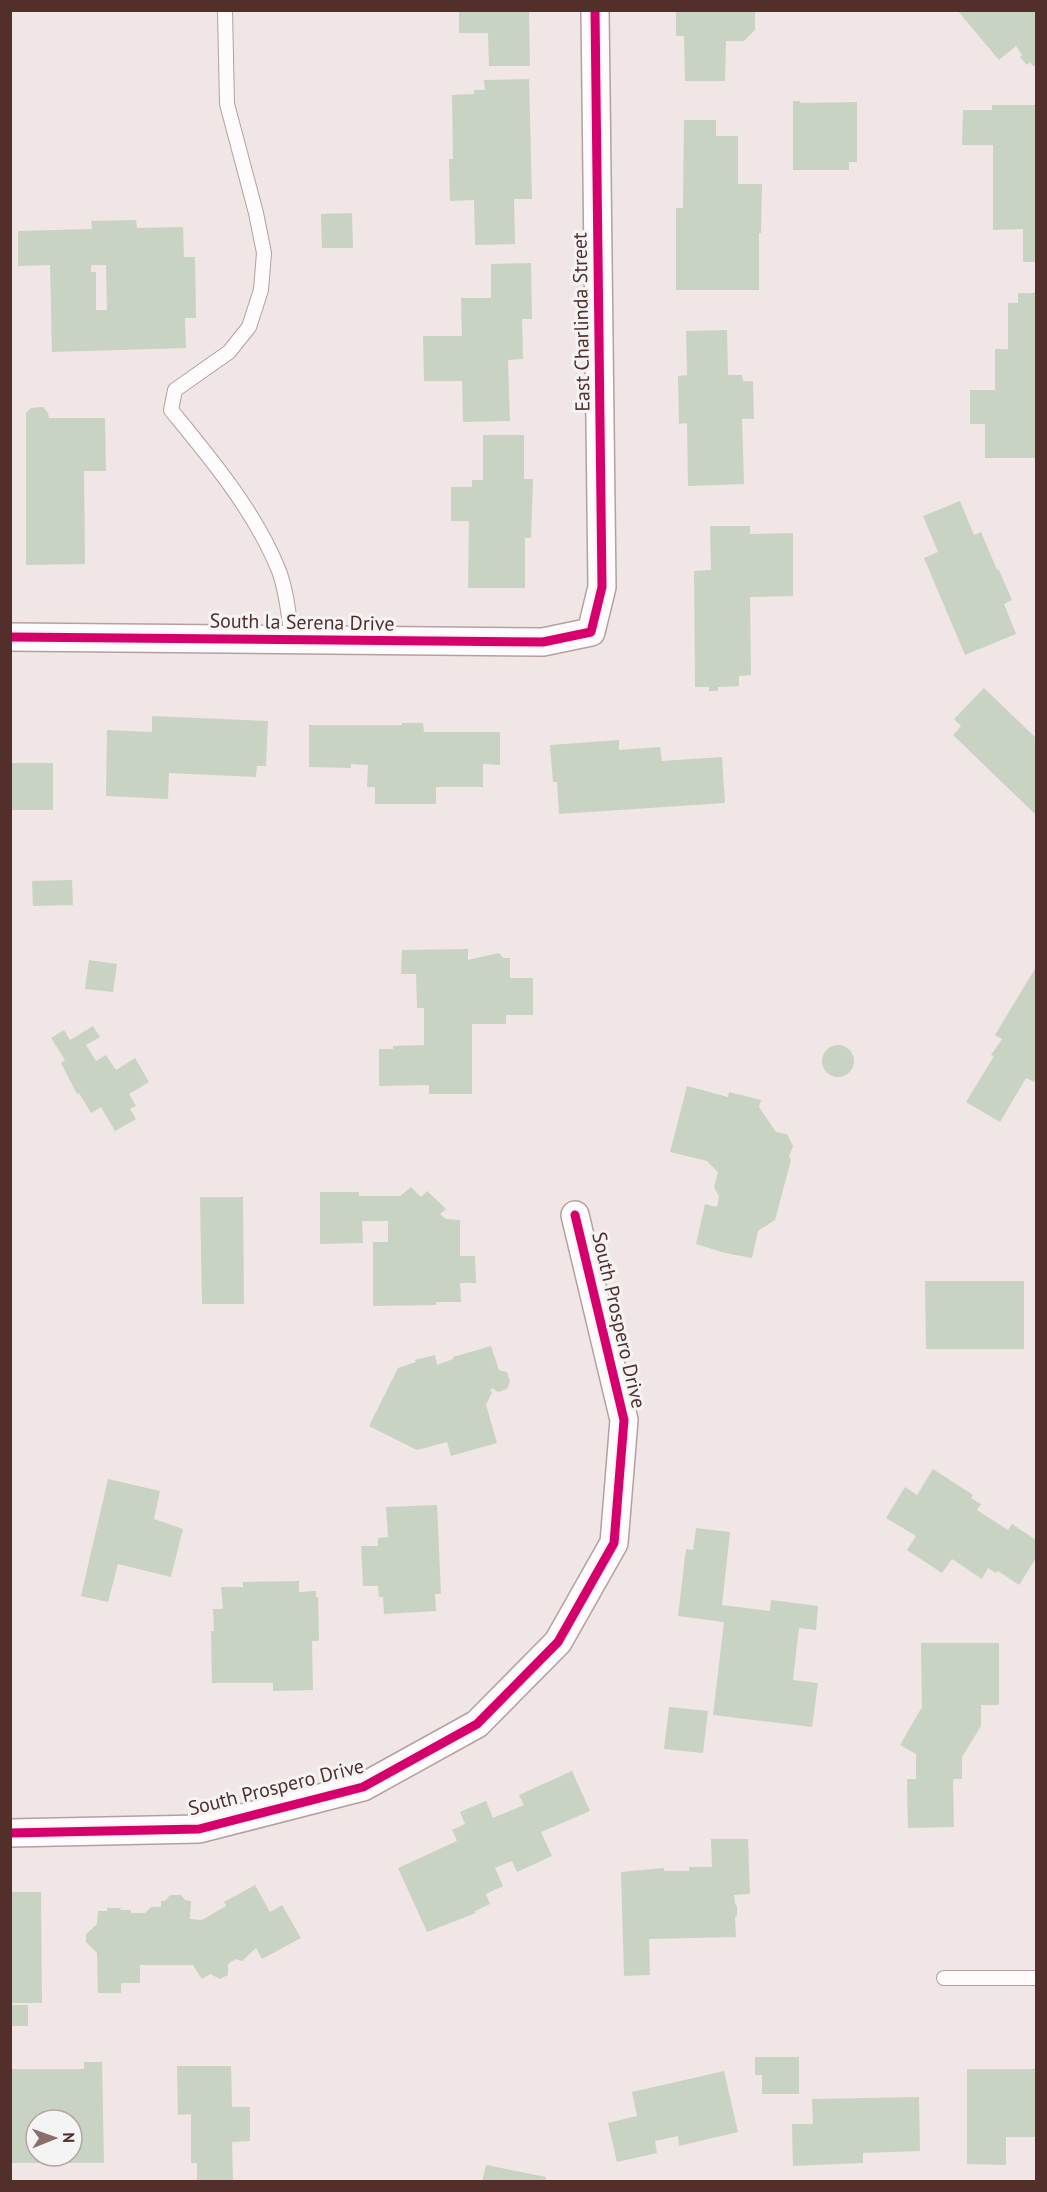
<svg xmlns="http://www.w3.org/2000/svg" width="1047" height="2192" viewBox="0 0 1047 2192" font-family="'PT Sans',sans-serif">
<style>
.building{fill:#c8d3c3;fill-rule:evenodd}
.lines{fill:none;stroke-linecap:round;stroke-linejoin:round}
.lane-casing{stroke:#b4a09f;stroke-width:16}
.street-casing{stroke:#b4a09f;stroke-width:30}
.lane{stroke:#fdfbfb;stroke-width:14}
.street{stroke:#fdfbfb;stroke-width:27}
.cycleway-casing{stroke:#f4f4f4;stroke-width:13}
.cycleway{stroke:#d6006c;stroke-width:9}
.labels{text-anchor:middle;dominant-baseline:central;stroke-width:6;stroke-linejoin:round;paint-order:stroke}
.street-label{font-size:20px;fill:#532f2c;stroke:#f4f4f4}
</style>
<rect width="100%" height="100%" fill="#f0e6e5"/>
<g class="building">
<polygon points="459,10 529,10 530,66 489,66 488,33 459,33"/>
<polygon points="676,10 755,10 755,30 744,41 726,41 725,81 685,81 684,36 676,36"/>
<polygon points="957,10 1036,10 1036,64 1034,67 1030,62 1027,65 1020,57 1022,55 1016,46 999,60"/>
<polygon points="529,79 532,199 514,199 515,244 475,245 474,200 450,201 449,159 453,159 452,95 474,94 474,90 485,90 484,80"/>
<polygon points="793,101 800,101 800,103 857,102 857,162 849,162 849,170 793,170"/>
<polygon points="992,105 1036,105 1036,262 1023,262 1023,229 993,230 993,145 962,145 963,110 992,110"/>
<polygon points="684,120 716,120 716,136 738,136 738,184 762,184 761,233 759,233 759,290 676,290 676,208 683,208"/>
<polygon points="352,213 353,248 322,248 321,214"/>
<path d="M136,220L137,228L183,227L184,257H195L196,318H185L186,348L52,352L50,265L18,266V231L92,229L91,221ZM91,265H106L107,310H96V272H91Z"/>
<polygon points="531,263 532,319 522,319 523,359 508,360 510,421 463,422 462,381 424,381 423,336 462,336 461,298 491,298 491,264"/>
<polygon points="1018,293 1036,293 1036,458 985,458 985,424 970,424 970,390 995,390 995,349 1008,349 1008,303 1018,303"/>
<polygon points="727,330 728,375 742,375 743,381 753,381 754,419 742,419 744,484 688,486 687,423 679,424 678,376 687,375 686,331"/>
<polygon points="43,407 48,413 49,418 105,418 106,471 84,471 85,564 26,565 26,413 31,408"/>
<polygon points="483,435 524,435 524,479 533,479 531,538 525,538 525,588 468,588 469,521 451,521 451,487 472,487 472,480 483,480"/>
<polygon points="960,501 974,535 981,532 997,570 999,570 1012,600 1004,604 1016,634 965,655 924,558 938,552 923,516"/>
<polygon points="710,526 750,526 750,534 793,533 793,596 750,597 751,675 739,676 739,686 718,687 718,691 709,691 709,687 695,687 694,571 711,570"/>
<polygon points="984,688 1036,738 1036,815 953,735 961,726 954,719"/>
<polygon points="152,716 268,721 266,766 257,766 256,777 169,773 168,799 106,796 107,730 152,732"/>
<polygon points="402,723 423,723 424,732 500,732 500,765 483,764 483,787 436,787 436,804 375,804 375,787 367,787 368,765 351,764 351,768 309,767 309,725 402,725"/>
<polygon points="619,740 619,750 660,747 662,761 722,757 725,803 559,814 557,782 553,782 550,745"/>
<rect x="10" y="763" width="43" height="47"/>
<polygon points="72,880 73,905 33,906 32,881"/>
<polygon points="468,949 468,960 499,953 503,958 510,958 510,978 533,978 533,1015 506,1015 506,1024 472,1024 472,1094 429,1094 429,1085 379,1086 379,1049 393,1049 393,1046 424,1045 424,1008 417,1008 416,974 401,974 402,950"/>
<polygon points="89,960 117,964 113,992 85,989"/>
<polygon points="1036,967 1036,1078 1034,1082 1026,1078 1000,1122 966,1102 994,1056 991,1055 1002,1039 995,1035"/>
<polygon points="93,1026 100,1037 86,1045 96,1061 106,1055 116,1070 135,1058 149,1082 129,1094 136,1106 130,1109 136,1119 115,1131 101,1107 91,1113 79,1093 77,1094 61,1063 65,1060 51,1038 64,1030 70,1040"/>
<circle cx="838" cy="1061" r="16"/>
<polygon points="687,1086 728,1097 729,1092 761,1100 759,1107 776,1132 787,1134 793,1146 789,1157 791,1160 775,1220 758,1231 752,1258 725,1253 696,1244 705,1204 717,1207 719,1196 714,1187 718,1172 707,1161 670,1152"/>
<polygon points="411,1187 421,1197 427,1191 446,1209 440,1214 446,1219 460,1220 460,1256 475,1256 476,1283 460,1283 461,1302 436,1302 436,1305 373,1306 373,1242 388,1242 388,1221 362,1221 363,1243 320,1244 320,1192 359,1192 359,1196 400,1196"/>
<polygon points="200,1197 243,1197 244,1304 202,1304"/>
<polygon points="925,1281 1024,1281 1024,1349 926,1349"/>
<polygon points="491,1346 499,1370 507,1372 510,1381 507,1389 498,1392 492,1388 490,1391 492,1392 486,1405 497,1443 451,1456 447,1442 417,1450 369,1426 398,1368 416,1362 415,1360 435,1355 437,1365 453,1359 453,1357"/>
<polygon points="933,1469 973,1495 971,1498 981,1504 977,1510 1008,1530 1012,1524 1036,1540 1036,1558 1019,1585 998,1571 996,1573 988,1568 982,1579 952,1559 942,1573 907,1550 916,1536 886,1518 905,1487 917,1495"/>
<polygon points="108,1479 160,1491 154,1519 183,1529 171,1577 118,1564 108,1602 81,1596"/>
<polygon points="437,1505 441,1594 435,1594 436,1611 384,1614 383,1597 379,1597 378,1586 363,1586 361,1546 378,1546 378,1538 388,1537 386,1507"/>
<polygon points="696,1528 730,1532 722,1605 770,1611 771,1600 818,1606 816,1630 799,1628 793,1680 818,1683 812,1727 713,1715 724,1622 678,1616 686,1549 693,1550"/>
<polygon points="299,1581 299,1592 316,1591 316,1597 318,1597 319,1641 312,1641 313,1690 273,1691 273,1683 212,1683 211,1631 214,1631 213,1609 223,1609 221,1587 243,1587 243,1582"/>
<polygon points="921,1643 999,1643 999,1705 981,1705 981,1726 962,1757 962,1779 953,1779 954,1827 908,1828 907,1779 916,1779 916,1754 900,1745 922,1707"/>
<polygon points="669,1707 708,1711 703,1753 664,1749"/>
<polygon points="572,1771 590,1811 541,1832 552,1856 517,1872 512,1861 495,1868 503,1886 486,1894 490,1904 475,1911 476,1913 427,1932 398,1868 457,1841 452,1830 465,1824 460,1812 486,1801 493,1818 524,1805 519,1795"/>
<polygon points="711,1839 748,1839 750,1894 734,1895 735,1904 737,1906 737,1916 735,1917 736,1937 649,1939 650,1975 624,1976 621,1872 664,1868 664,1871 689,1871 689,1867 712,1867"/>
<polygon points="255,1885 270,1912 282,1905 301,1938 262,1959 256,1948 242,1961 236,1959 228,1964 228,1975 220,1979 210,1974 202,1979 193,1965 140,1965 140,1983 121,1983 121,1993 98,1993 97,1953 86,1942 86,1934 97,1924 98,1911 107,1911 107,1908 121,1908 120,1910 131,1910 131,1913 145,1913 151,1907 161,1907 161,1901 165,1901 170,1895 181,1895 185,1900 191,1901 190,1919 202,1920 226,1906 224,1902"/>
<polygon points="10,1892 41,1892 42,2003 10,2003"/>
<rect x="10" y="2005" width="18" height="21"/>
<polygon points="755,2057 799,2057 799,2094 762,2094 762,2075 755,2075"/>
<path d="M84,2062H102L104,2163H10V2069H84ZM36,2120H72V2156H36Z"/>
<polygon points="177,2066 231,2066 232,2107 250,2107 250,2141 232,2142 233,2182 197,2182 197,2163 191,2163 191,2114 178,2115"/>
<polygon points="967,2069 1036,2069 1036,2137 1006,2137 1006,2165 967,2164"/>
<polygon points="724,2071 738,2132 679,2146 678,2136 655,2141 657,2153 617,2162 608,2123 637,2116 632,2092"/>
<polygon points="919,2097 920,2151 863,2153 863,2163 793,2166 792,2124 813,2124 812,2099"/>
<polygon points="486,2165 546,2177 545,2182 482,2182"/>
</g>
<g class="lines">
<defs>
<g id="lane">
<path d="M225,10L227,104L256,213L264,253L261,290L249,327L229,352L175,390L171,410C211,459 255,511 279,571C287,592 289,618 292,640"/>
<polyline points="944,1978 1036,1978"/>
</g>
<g id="street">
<polyline points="10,637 543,642 591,632 602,587 595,10"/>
<polyline points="10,1833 199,1829 363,1787 477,1724 558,1642 614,1543 624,1420 575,1215"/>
</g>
</defs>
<use href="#lane" class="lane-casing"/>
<use href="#street" class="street-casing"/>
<use href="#lane" class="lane"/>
<use href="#street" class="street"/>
<defs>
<g id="cycleway">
<polyline points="10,637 543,642 591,632 602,587 595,10"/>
<polyline points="10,1833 199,1829 363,1787 477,1724 558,1642 614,1543 624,1420 575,1215"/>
</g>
</defs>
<use href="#cycleway" class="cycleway-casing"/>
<use href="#cycleway" class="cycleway"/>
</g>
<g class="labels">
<g class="street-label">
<text transform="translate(581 322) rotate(-91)">East Charlinda Street</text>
<text transform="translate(302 622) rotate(1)">South la Serena Drive</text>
<text transform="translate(619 1320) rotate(77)">South Prospero Drive</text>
<text transform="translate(276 1787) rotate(-14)">South Prospero Drive</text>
</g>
</g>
<rect width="1047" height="2192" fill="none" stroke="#532f2c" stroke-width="24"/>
<g transform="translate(54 2138) rotate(89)"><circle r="28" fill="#f4f4f4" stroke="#b4a5a4" stroke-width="1.5"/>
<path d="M0-4.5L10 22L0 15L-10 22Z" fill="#8a6f6d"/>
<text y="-9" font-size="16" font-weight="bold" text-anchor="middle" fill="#532f2c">N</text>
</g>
</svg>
